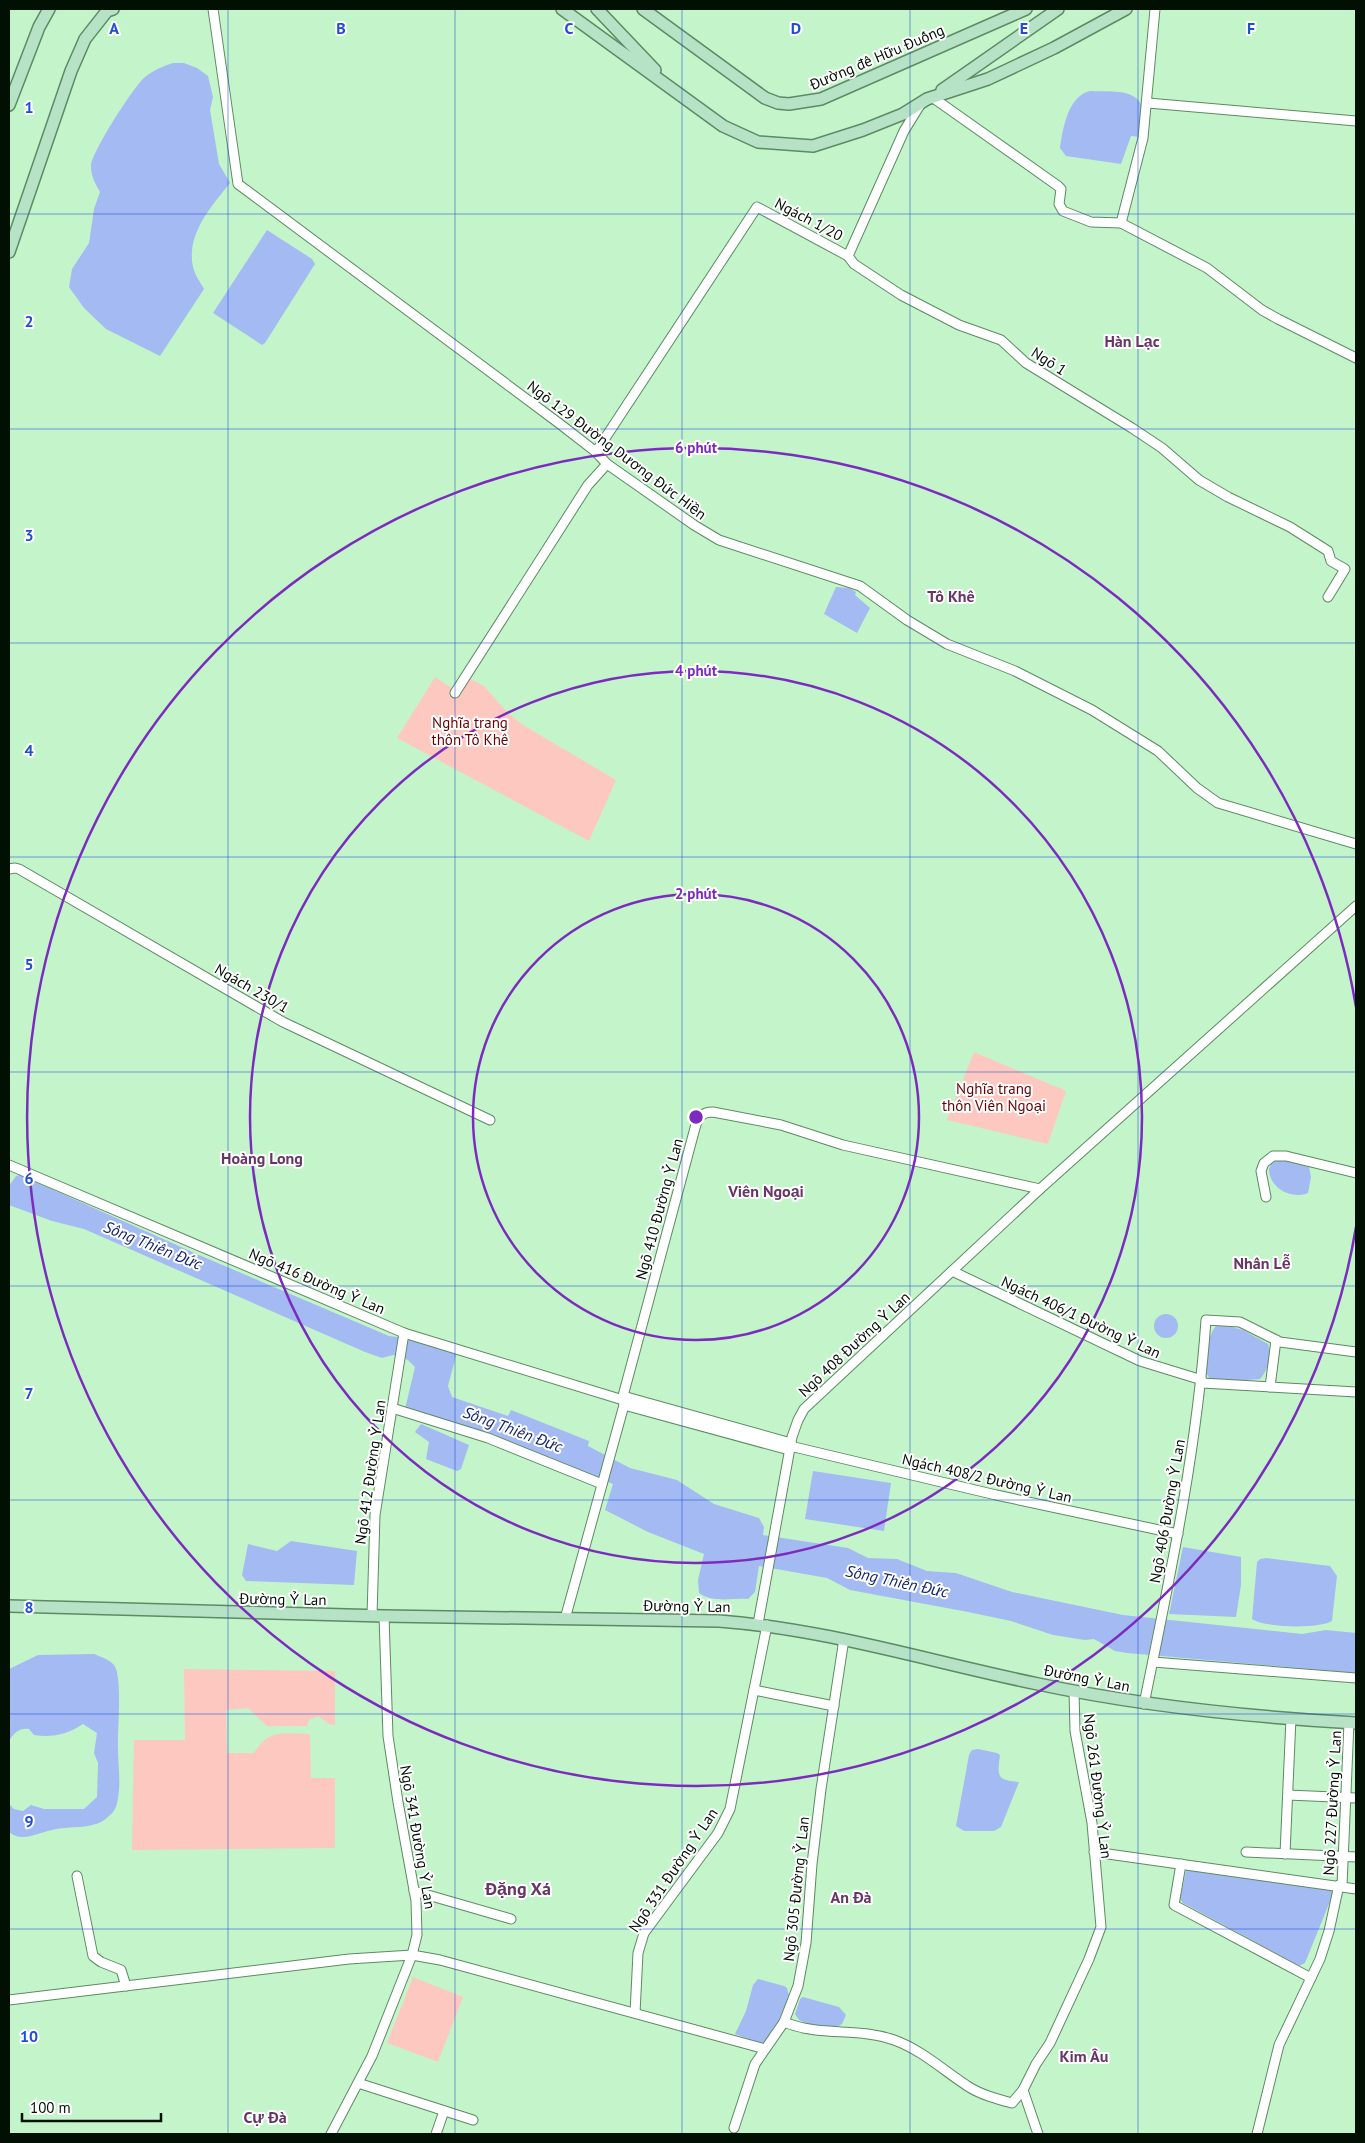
<svg xmlns="http://www.w3.org/2000/svg" width="1365" height="2143" viewBox="0 0 1365 2143" font-family="'PT Sans',sans-serif">
<style>
.green{fill:#fdc8c0}
.water{fill:#a4baf2}
.lines{fill:none;stroke-linecap:round;stroke-linejoin:round}
.street-casing{stroke:#5d8a63;stroke-width:11}
.secondary-casing{stroke:#5d8a63;stroke-width:14}
.street{stroke:#fff;stroke-width:9}
.secondary{stroke:#b6e3c6;stroke-width:11}
.grid{fill:none;stroke:#1d4ed8;stroke-width:1;stroke-opacity:0.55}
.ring{fill:none;stroke:#7b2cbf;stroke-width:2.5}
.labels{text-anchor:middle;dominant-baseline:central;stroke-width:4;stroke-linejoin:round;paint-order:stroke}
.street-label{font-size:15px;fill:#021004;stroke:#fff}
.park-label{font-size:15px;fill:#6a0004;stroke:#fff}
.neighbourhood-label{font-size:16px;font-weight:bold;fill:#673566;stroke:#fff}
.water-label{font-size:16px;font-style:italic;fill:#132371;stroke:#fff}
.quarter-label{font-size:18px;font-weight:bold;fill:#673566;stroke:#fff}
.grid-label{font-size:16px;text-anchor:middle;font-weight:bold;fill:#1d4ed8;stroke:#fff;stroke-width:4;stroke-linejoin:round;paint-order:stroke}
.centre{fill:#7b2cbf;stroke:#fff;stroke-width:2.5}
.ring-label{font-size:15px;text-anchor:middle;font-weight:bold;fill:#7b2cbf;stroke:#fff;stroke-width:4;stroke-linejoin:round;paint-order:stroke}
</style>
<rect width="100%" height="100%" fill="#c4f5ca"/>
<g class="green">
<polygon points="435,677 458,692 467,677 484,686 508,713 523,725 616,780 589,841 397,738"/>
<polygon points="974,1052 1066,1091 1048,1144 947,1120"/>
<path d="M184,1669L335,1671V1725L329,1724L318,1716L309,1720L307,1726H267L248,1708L226,1710L227,1753H254C270,1728 283,1734 310,1734L311,1778H335V1848L132,1850L134,1740H185Z"/>
<polygon points="413,1977 463,1997 438,2062 387,2043"/>
</g>
<g class="water">
<path d="M173,63H184L197,68L208,76L213,97L210,110L219,164L230,183C211,207 186,234 193,267C195,275 200,282 204,289L160,356L106,329L84,308L69,287L72,269L89,243L94,209L100,192C95,183 91,176 91,166C91,153 134,86 145,77C154,70 163,66 173,63Z"/>
<path d="M1090,91C1106,92 1133,88 1141,104L1140,137L1131,136L1121,164L1066,156L1060,148C1063,128 1068,96 1090,91Z"/>
<polygon points="267,230 312,259 315,264 265,343 262,345 213,313"/>
<polygon points="836,587 849,588 856,592 855,595 870,608 857,633 824,614"/>
<path d="M1279,1159L1309,1167L1311,1177L1308,1193C1291,1200 1269,1188 1269,1169L1271,1164Z"/>
<path d="M20,1175L199,1255L389,1336L406,1338L457,1352L448,1386L452,1397L508,1416L511,1410L589,1441L588,1446L630,1468L677,1480L714,1504L759,1518L764,1527L763,1535L848,1548L868,1558L897,1559L927,1571L956,1573L1012,1592L1123,1615L1302,1634L1326,1630L1356,1633V1673L1127,1653L1115,1651L1094,1639L1085,1640L1053,1635L1011,1621L968,1612L850,1590L827,1578L759,1566L755,1592L748,1599C731,1598 713,1603 699,1593L698,1580L704,1554L648,1532L605,1510L613,1484L502,1439L405,1409L415,1367L408,1360L393,1355L382,1358L365,1352L84,1229L52,1221L9,1205V1186L16,1176Z"/>
<circle cx="1166" cy="1326" r="12"/>
<path d="M1225,1325L1243,1330L1268,1344C1272,1355 1268,1371 1260,1379L1234,1381L1210,1379L1206,1373C1207,1358 1206,1338 1216,1326Z"/>
<polygon points="421,1424 469,1445 461,1469 457,1471 426,1459 429,1442 415,1432"/>
<polygon points="813,1471 891,1483 884,1531 805,1519"/>
<polygon points="291,1541 357,1551 354,1585 246,1581 242,1575 248,1544 277,1551"/>
<polygon points="1183,1547 1241,1557 1241,1585 1236,1617 1169,1614"/>
<path d="M1267,1558L1330,1566L1337,1576L1332,1621C1319,1629 1265,1628 1252,1619L1257,1562L1260,1559Z"/>
<path d="M94,1654C101,1657 109,1659 114,1665C123,1677 117,1732 118,1749C118,1766 121,1781 118,1798C117,1805 115,1811 110,1815C96,1831 70,1825 52,1830C37,1833 22,1843 9,1832V1804L14,1809L23,1811L31,1805L44,1809H84L97,1797L98,1763L94,1753L97,1733L83,1724C68,1734 52,1738 34,1735L29,1729C19,1728 14,1733 9,1741V1669L38,1655Z"/>
<path d="M978,1749L997,1753L1000,1755C997,1777 997,1780 1019,1782L1001,1827L994,1831H964L956,1826L969,1755L972,1750Z"/>
<polygon points="1188,1869 1332,1890 1333,1894 1305,1963 1299,1966 1183,1903 1180,1899 1186,1871"/>
<polygon points="758,1979 784,1986 787,1988 789,1996 774,2032 762,2044 735,2034 746,2011 753,1985"/>
<path d="M803,1997L839,2007L846,2015L842,2024C831,2032 810,2025 799,2020L795,2014L800,1999Z"/>
</g>
<g class="lines">
<defs>
<g id="street">
<polyline points="213,9 238,184 560,424 596,452 607,464 694,525 719,540 860,586 907,620 947,644 1015,671 1092,710 1158,751 1197,788 1218,803 1356,844"/>
<polyline points="932,97 1058,186 1061,189 1059,204 1063,211 1091,222 1121,223 1207,268 1262,310 1278,319 1356,358"/>
<polyline points="1148,103 1356,121"/>
<polyline points="920,105 904,131 848,256 854,264 901,295 959,325 1001,340 1026,363 1132,428 1162,448 1199,480 1228,497 1290,527 1328,551 1331,561 1345,569 1328,597"/>
<polyline points="1121,223 1143,138 1155,9"/>
<polyline points="596,452 757,207 848,256"/>
<polyline points="455,693 588,485 607,464"/>
<polyline points="9,869 15,868 19,869 283,1022 490,1120"/>
<polyline points="9,1165 404,1333 623,1400"/>
<polyline points="1266,1197 1261,1171 1264,1163 1273,1156 1286,1156 1356,1173"/>
<polyline points="952,1271 1140,1361 1202,1380"/>
<polyline points="1202,1383 1356,1392"/>
<polyline points="1270,1387 1276,1340"/>
<polyline points="623,1396 791,1443"/>
<polyline points="624,1405 789,1450"/>
<polyline points="392,1408 488,1438 602,1484"/>
<polyline points="790,1446 996,1495 1178,1534"/>
<polyline points="372,1616 375,1515 404,1333"/>
<path d="M565,1619L624,1405L623,1396L695,1128C698,1117 702,1112 713,1112L781,1125L843,1145L1040,1189"/>
<polyline points="758,1624 792,1437 798,1420 804,1409 1040,1189 1356,906"/>
<polyline points="1153,1662 1356,1678"/>
<polyline points="754,1690 834,1706"/>
<path d="M1144,1704C1170,1577 1197,1450 1206,1320L1240,1322L1280,1342L1356,1352"/>
<polyline points="1288,1795 1356,1798"/>
<polyline points="1094,1852 1356,1889"/>
<polyline points="1246,1852 1356,1857"/>
<polyline points="1285,1854 1291,1718"/>
<polyline points="1181,1864 1174,1905 1311,1978"/>
<polyline points="77,1876 93,1956 101,1962 121,1970 126,1986"/>
<polyline points="1342,1886 1349,1722"/>
<polyline points="414,1891 511,1919"/>
<polyline points="9,2000 349,1959 412,1955 440,1960 765,2049"/>
<polyline points="635,2013 638,1953 644,1933 718,1833 730,1809 767,1625"/>
<path d="M784,2022C820,2037 858,2027 894,2040C922,2050 944,2071 969,2087C982,2095 997,2099 1012,2103L1023,2090"/>
<polyline points="358,2083 473,2120"/>
<polyline points="734,2128 755,2064 784,2022 798,1986 806,1943 812,1864 821,1789 844,1639"/>
<polyline points="331,2134 372,2056 412,1955 417,1935 416,1901 398,1802 388,1736 384,1616"/>
<polyline points="436,2134 444,2111"/>
<polyline points="1038,2134 1023,2090 1036,2064 1050,2043 1089,1959 1101,1927 1092,1823 1075,1731 1074,1691"/>
<polyline points="1257,2134 1279,2045 1320,1959 1329,1931 1339,1885"/>
</g>
<g id="secondary">
<polyline points="562,9 723,126 758,142 813,146 863,130 903,114 927,99 988,79 1054,48 1126,9"/>
<polyline points="597,9 655,70"/>
<polyline points="643,9 765,98 778,103 789,104 821,99 1026,9"/>
<polyline points="942,90 1058,9"/>
<polyline points="9,105 39,27 49,9"/>
<polyline points="9,252 71,71 85,39 107,11 113,9"/>
<path d="M9,1606L384,1616L719,1621C827,1629 931,1662 1038,1684C1142,1706 1249,1717 1356,1723"/>
</g>
</defs>
<use href="#street" class="street-casing"/>
<use href="#secondary" class="secondary-casing"/>
<use href="#street" class="street"/>
<use href="#secondary" class="secondary"/>
</g>
<path class="grid" d="M228,9V2134M455,9V2134M682,9V2134M910,9V2134M1138,9V2134M9,214H1356M9,429H1356M9,643H1356M9,857H1356M9,1072H1356M9,1286H1356M9,1500H1356M9,1714H1356M9,1929H1356"/>
<g class="ring">
<circle cx="696" cy="1117" r="223"/>
<circle cx="696" cy="1117" r="446"/>
<path d="M1356 1227A669 669 0 1 1 1356 1007"/>
</g>
<g class="labels">
<g class="street-label">
<text transform="translate(877 57) rotate(-23)">Đường đê Hữu Đuống</text>
<text transform="translate(809 219) rotate(28)">Ngách 1/20</text>
<text transform="translate(1049 361) rotate(33)">Ngõ 1</text>
<text transform="translate(617 450) rotate(37)">Ngõ 129 Đường Dương Đức Hiền</text>
<text transform="translate(252 988) rotate(30)">Ngách 230/1</text>
<text transform="translate(659 1209) rotate(-75)">Ngõ 410 Đường Ỷ Lan</text>
<text transform="translate(317 1281) rotate(23)">Ngõ 416 Đường Ỷ Lan</text>
<text transform="translate(1081 1317) rotate(25)">Ngách 406/1 Đường Ỷ Lan</text>
<text transform="translate(854 1344) rotate(-43)">Ngõ 408 Đường Ỷ Lan</text>
<text transform="translate(370 1472) rotate(-82)">Ngõ 412 Đường Ỷ Lan</text>
<text transform="translate(987 1478) rotate(13)">Ngách 408/2 Đường Ỷ Lan</text>
<text transform="translate(1167 1511) rotate(-80)">Ngõ 406 Đường Ỷ Lan</text>
<text transform="translate(283 1599) rotate(1)">Đường Ỷ Lan</text>
<text transform="translate(687 1606) rotate(1)">Đường Ỷ Lan</text>
<text transform="translate(1087 1678) rotate(11)">Đường Ỷ Lan</text>
<text transform="translate(1098 1786) rotate(83)">Ngõ 261 Đường Ỷ Lan</text>
<text transform="translate(1332 1803) rotate(-87)">Ngõ 227 Đường Ỷ Lan</text>
<text transform="translate(418 1837) rotate(80)">Ngõ 341 Đường Ỷ Lan</text>
<text transform="translate(673 1870) rotate(-56)">Ngõ 331 Đường Ỷ Lan</text>
<text transform="translate(796 1889) rotate(-84)">Ngõ 305 Đường Ỷ Lan</text>
</g>
<g class="park-label">
<text x="470" y="722">Nghĩa trang<tspan x="470" dy="17">thôn Tô Khê</tspan></text>
<text x="994" y="1088">Nghĩa trang<tspan x="994" dy="17">thôn Viên Ngoại</tspan></text>
</g>
<g class="neighbourhood-label">
<text x="1132" y="341">Hàn Lạc</text>
<text x="951" y="596">Tô Khê</text>
<text x="262" y="1158">Hoàng Long</text>
<text x="766" y="1191">Viên Ngoại</text>
<text x="1262" y="1263">Nhân Lễ</text>
<text x="851" y="1897">An Đà</text>
<text x="1084" y="2056">Kim Âu</text>
<text x="265" y="2117">Cự Đà</text>
</g>
<g class="water-label">
<text transform="translate(153 1245) rotate(22)">Sông Thiên Đức</text>
<text transform="translate(513 1429) rotate(20)">Sông Thiên Đức</text>
<text transform="translate(897 1581) rotate(12)">Sông Thiên Đức</text>
</g>
<g class="quarter-label">
<text x="518" y="1888">Đặng Xá</text>
</g>
</g>
<g class="grid-label">
<text x="114" y="34">A</text>
<text x="341" y="34">B</text>
<text x="569" y="34">C</text>
<text x="796" y="34">D</text>
<text x="1024" y="34">E</text>
<text x="1251" y="34">F</text>
<text x="29" y="113">1</text>
<text x="29" y="327">2</text>
<text x="29" y="541">3</text>
<text x="29" y="756">4</text>
<text x="29" y="970">5</text>
<text x="29" y="1184">6</text>
<text x="29" y="1399">7</text>
<text x="29" y="1613">8</text>
<text x="29" y="1827">9</text>
<text x="29" y="2042">10</text>
</g>
<circle cx="696" cy="1117" r="8" class="centre"/>
<g class="ring-label">
<text x="696" y="453">6 phút</text>
<text x="696" y="676">4 phút</text>
<text x="696" y="899">2 phút</text>
</g>
<rect width="1365" height="2143" fill="none" stroke="#021004" stroke-width="20"/>
<path d="M22 2113v8h139v-8" fill="none" stroke="#021004" stroke-width="2.5"/>
<text x="30" y="2113" font-size="15" fill="#021004" stroke="#ffffff" stroke-width="4" paint-order="stroke">100 m</text>
</svg>
